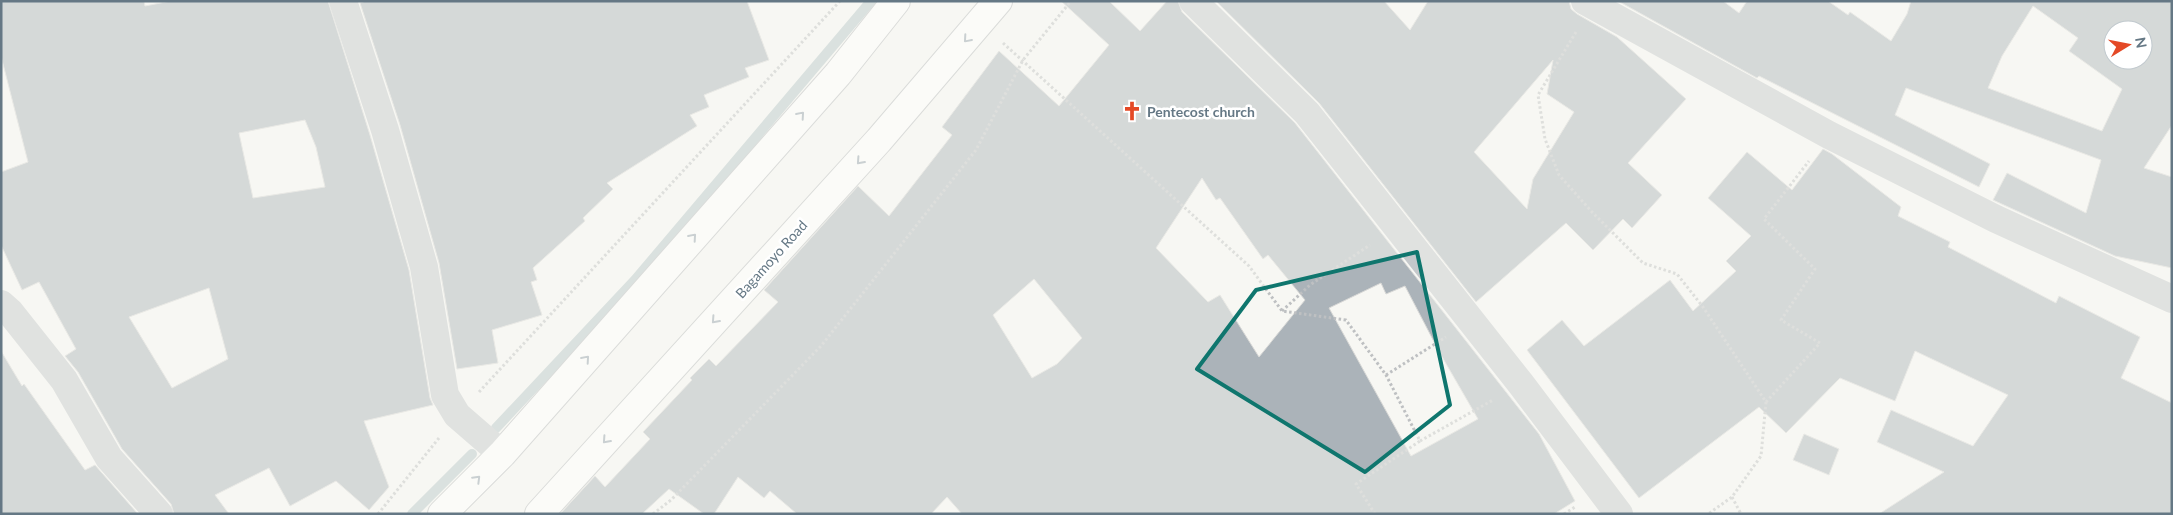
<svg xmlns="http://www.w3.org/2000/svg" width="2173" height="515" viewBox="0 0 2173 515" font-family="Lato,sans-serif">
<style>
.lines{fill:none;stroke-linecap:round;stroke-linejoin:round}
.stream{stroke:#b7c6c8;stroke-width:10}
.building{fill:#abb3b9;stroke:#d8d8d6;fill-rule:evenodd}
.trunk-casing{stroke:#b7babd;stroke-width:30}
.path{stroke:#bec0c2;stroke-width:3;stroke-dasharray:2.5 2.5;stroke-linecap:butt}
.minor{stroke:#c4c8cb;stroke-width:28}
.trunk{stroke:#fff;stroke-width:28}
.oneway{stroke:#93a0aa}
.marked{fill:none;stroke:#0f766e;stroke-width:4;stroke-linejoin:round}
.labels{text-anchor:middle;dominant-baseline:central;stroke-width:5;stroke-linejoin:round;paint-order:stroke}
.poi-label{font-size:14px;font-weight:bold;fill:#657885;stroke:#fff;text-anchor:start}
.street-label{font-size:14px;fill:#657885;stroke:#fff}
</style>
<rect width="100%" height="100%" fill="#f7f7f3"/>
<g class="lines">
<g class="stream">
<polyline points="496,428 635,280 871,1"/>
<polyline points="412,514 472,454"/>
</g>
</g>
<g class="building">
<path d="M1,1H144L145,6L171,1H328L370,135L409,270L430,398L433,405L364,421L389,487L369,510L336,481L290,506L269,468L215,495L229,514H174L171,504L122,449L78,372L65,356L76,349L39,282L22,290L1,245V172L28,162L1,56ZM305,120L316,147L325,187L253,198L239,133ZM209,288L228,359L172,388L129,317Z"/>
<polygon points="366,1 747,1 769,60 745,68 749,77 704,95 709,107 690,115 697,126 607,183 613,189 583,218 585,221 533,268 537,280 531,282 542,315 492,330 498,363 457,369 439,263 400,125 360,3"/>
<path d="M1061,1H1109L1140,31L1167,1H1178L1182,12L1295,123L1539,434L1575,501L1554,514H962L947,497L931,514H797L770,491L764,498L738,477L714,514H704L669,489L642,514H560L595,476L605,487L650,439L643,432L692,380L690,378L709,359L716,366L778,302L764,290L858,186L889,216L952,135L942,127L999,51L1059,106L1109,45ZM1202,178L1216,200L1220,198L1263,259L1268,255L1305,300L1259,357L1220,295L1208,302L1156,248ZM1034,279L1082,338L1057,364L1032,378L993,315ZM1381,283L1386,294L1405,286L1441,355L1478,419L1411,456L1329,308Z"/>
<path d="M1216,1H1384L1410,30L1428,1H1569L1571,9L1577,14L1617,37L1686,99L1628,163L1662,195L1632,228L1623,219L1593,250L1566,223L1476,302L1319,103ZM1553,60L1547,94L1574,112L1533,179L1527,209L1474,152Z"/>
<path d="M1618,1H1723L1739,13L1747,1H1828L1848,15L1850,12L1891,41L1907,14L1911,1H2172V125L2144,168L2172,177V268L2115,256L1993,200L2007,173L2086,213L2101,160L1906,88L1895,115L1990,164L1979,187L1759,76L1757,78ZM2033,6L2078,38L2069,51L2122,89L2102,131L1988,88L2002,56ZM2113,30H2143V60H2113Z"/>
<polygon points="1823,149 1832,154 1901,207 1898,216 1950,242 1948,247 2056,303 2059,296 2140,337 2121,378 2172,403 2172,514 1879,514 1944,472 1877,442 1891,410 1973,446 2008,395 1915,351 1895,401 1840,378 1786,433 1759,407 1639,498 1527,350 1562,320 1584,346 1670,280 1693,311 1736,271 1726,261 1751,236 1708,198 1747,152 1792,190"/>
<polygon points="1,351 22,386 24,384 85,470 95,465 138,514 1,514"/>
<polygon points="1804,434 1839,449 1829,475 1793,460"/>
</g>
<g class="lines">
<defs>
<g id="trunk">
<polyline points="442,514 502,454 838,74 896,1"/>
<polyline points="539,514 879,140 998,1"/>
</g>
</defs>
<use href="#trunk" class="trunk-casing"/>
<g class="path">
<polyline points="1576,32 1538,95 1545,139 1559,175 1592,212 1643,263 1677,274 1703,307 1766,402 1761,456 1732,497 1708,514"/>
<polyline points="1003,43 1249,266 1282,311 1346,320 1386,375 1420,441 1356,484 1375,514"/>
<polyline points="1282,311 1310,285 1370,245"/>
<polyline points="1386,375 1446,337"/>
<polyline points="479,392 840,1"/>
<polyline points="1766,402 1820,343 1781,320 1815,269 1764,219 1809,161"/>
<polyline points="1420,441 1493,400"/>
<polyline points="1732,497 1741,514"/>
<polyline points="378,514 439,438"/>
<polyline points="653,514 671,500 821,346 976,150 1023,60 1071,1"/>
<polyline points="1564,514 1575,507"/>
</g>
<g class="minor">
<polyline points="343,1 385,130 424,267 445,395 457,415 502,454"/>
<polyline points="1193,1 1307,113 1521,384 1619,514"/>
<polyline points="1585,1 1829,135 1996,219 2172,299"/>
<polyline points="1,304 10,312 64,380 109,458 159,514"/>
</g>
<use href="#trunk" class="trunk"/>
</g>
<defs><path id="oneway-chevron" d="M-2-3.5L2.5 0L-2 3.5" fill="none" stroke-width="1.6" stroke-linecap="round" stroke-linejoin="round" transform="scale(1.25)"/></defs>
<g class="oneway">
<use href="#oneway-chevron" transform="translate(967 39) rotate(131)"/>
<use href="#oneway-chevron" transform="translate(801 115) rotate(-49)"/>
<use href="#oneway-chevron" transform="translate(860 161) rotate(132)"/>
<use href="#oneway-chevron" transform="translate(693 237) rotate(-49)"/>
<use href="#oneway-chevron" transform="translate(715 320) rotate(132)"/>
<use href="#oneway-chevron" transform="translate(586 359) rotate(-49)"/>
<use href="#oneway-chevron" transform="translate(606 440) rotate(132)"/>
<use href="#oneway-chevron" transform="translate(477 479) rotate(-45)"/>
</g>
<path d="M0 0H2173V515H0ZM1417,252L1450,405L1365,472L1197,369L1256,290Z" fill="#f7f7f3" fill-opacity=".55" fill-rule="evenodd"/>
<path class="marked" d="M1417,252L1450,405L1365,472L1197,369L1256,290Z"/>
<defs>
<symbol id="church-bare" viewBox="-9 -9 18 18"><path d="M-1.2-6h2.4v3.5h3.3v2.4h-3.3V6h-2.4V-.1h-3.3v-2.4h3.3Z" fill="#e44926" stroke="#fff" stroke-width="2.5" paint-order="stroke"/></symbol>
</defs>
<g fill-rule="evenodd">
<use href="#church-bare" x="1118" y="97" width="28" height="28"/>
</g>
<g class="labels">
<g class="poi-label">
<text x="1147" y="111">Pentecost church</text>
</g>
<g class="street-label">
<text transform="translate(771 259) rotate(-48)">Bagamoyo Road</text>
</g>
</g>
<rect width="2173" height="515" fill="none" stroke="#657885" stroke-width="5"/>
<g transform="translate(2128 45) rotate(80)"><circle r="24" fill="#ffffff" stroke="#c1c9ce"/>
<path d="M0-4L9 19L0 12L-9 19Z" fill="#e44926"/>
<text y="-8" font-size="14" font-weight="bold" text-anchor="middle" fill="#657885">N</text>
</g>
</svg>
